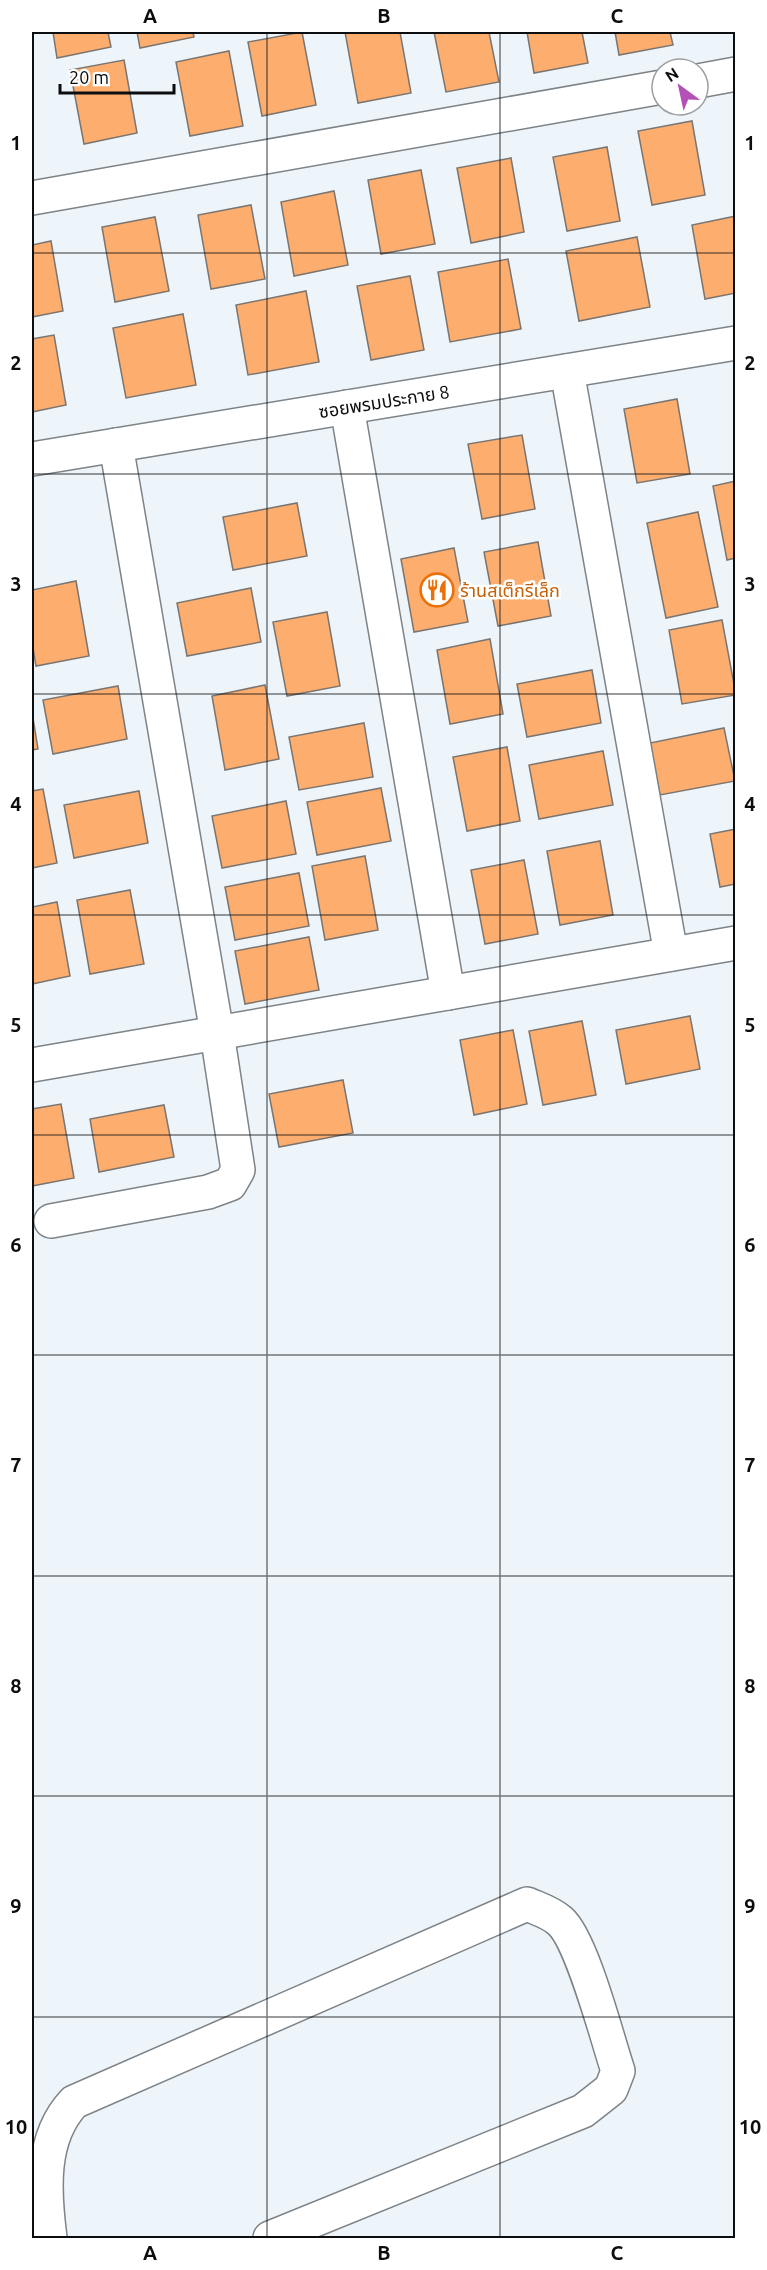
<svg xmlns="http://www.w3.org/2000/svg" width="767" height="2270" viewBox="0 0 767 2270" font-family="Ubuntu,'Noto Sans Thai',sans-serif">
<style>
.building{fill:#fdad6d;stroke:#7b7571;stroke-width:1.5}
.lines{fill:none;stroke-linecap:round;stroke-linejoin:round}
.street-casing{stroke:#7d8387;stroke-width:36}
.street{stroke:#fff;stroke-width:33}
.grid{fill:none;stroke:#0b0d0e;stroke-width:1.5;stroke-opacity:0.55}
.labels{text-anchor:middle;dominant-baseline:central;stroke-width:5;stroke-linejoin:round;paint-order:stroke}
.street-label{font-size:18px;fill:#0b0d0e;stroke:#fff}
.food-label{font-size:18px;fill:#c56008;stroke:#fff;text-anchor:start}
.neatline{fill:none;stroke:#0b0d0e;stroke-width:2}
.grid-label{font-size:20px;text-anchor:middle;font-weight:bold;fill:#0b0d0e}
</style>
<rect width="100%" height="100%" fill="#eef5fa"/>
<g class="building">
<polygon points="53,32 108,32 111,47 57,58"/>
<polygon points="137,32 193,32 194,37 140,48"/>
<polygon points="302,32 316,105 262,116 248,42"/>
<polygon points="345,32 400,32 411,93 358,103"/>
<polygon points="434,32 489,32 499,82 446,92"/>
<polygon points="527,32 582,32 588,63 534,73"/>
<polygon points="615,32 670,32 673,45 619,55"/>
<polygon points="229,51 243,126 190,136 176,62"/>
<polygon points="124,60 137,133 84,144 70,70"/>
<polygon points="692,121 705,195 652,205 638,131"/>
<polygon points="607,147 620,221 567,231 553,157"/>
<polygon points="511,158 524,232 471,243 457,168"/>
<polygon points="421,170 435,244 381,254 368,180"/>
<polygon points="334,191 348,265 294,276 281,202"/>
<polygon points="251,205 265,279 211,289 198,215"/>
<polygon points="736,216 736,293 705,299 692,225"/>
<polygon points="155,217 169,291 115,302 102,227"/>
<polygon points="637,237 650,307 579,321 566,251"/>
<polygon points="51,241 63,311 32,317 32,245"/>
<polygon points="508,259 521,329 450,342 438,272"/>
<polygon points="410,276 424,350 371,360 357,286"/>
<polygon points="306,291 319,362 248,375 236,305"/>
<polygon points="183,314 196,385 126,398 113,328"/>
<polygon points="54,335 66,405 32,412 32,339"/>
<polygon points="677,399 690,474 637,483 624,409"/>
<polygon points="522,435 535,509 482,519 468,444"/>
<polygon points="736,481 736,558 727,560 713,486"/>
<polygon points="297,503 307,556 233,570 223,517"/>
<polygon points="698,512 718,607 666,618 647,523"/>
<polygon points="538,542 551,616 498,626 484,552"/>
<polygon points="454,548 468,622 414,632 401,559"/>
<polygon points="76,581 89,656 36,666 32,642 32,590"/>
<polygon points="251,588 261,642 187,656 177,603"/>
<polygon points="327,612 340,686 287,696 273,622"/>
<polygon points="722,620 736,695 682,704 669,630"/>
<polygon points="490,639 503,714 450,724 437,650"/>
<polygon points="592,670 601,723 527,737 517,684"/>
<polygon points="265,685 279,759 225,770 212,696"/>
<polygon points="118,686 127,739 53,754 43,700"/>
<polygon points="32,712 38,749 32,750"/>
<polygon points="364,723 373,777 299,790 289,737"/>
<polygon points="724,728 735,781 660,795 650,743"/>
<polygon points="507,747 520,821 467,831 453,757"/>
<polygon points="603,751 613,805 539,819 529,765"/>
<polygon points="381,788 391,841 317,855 307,802"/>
<polygon points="43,789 57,863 32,868 32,791"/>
<polygon points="139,791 148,843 74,858 64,805"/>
<polygon points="286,801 296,854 222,868 212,816"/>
<polygon points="736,829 736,884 720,887 710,834"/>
<polygon points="600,841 613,915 560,925 547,851"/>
<polygon points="365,856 378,930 325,940 312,866"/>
<polygon points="524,860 538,934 485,944 471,870"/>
<polygon points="299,873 309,926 235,940 225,887"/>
<polygon points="130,890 144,964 90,974 77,900"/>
<polygon points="57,902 70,976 32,984 32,907"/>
<polygon points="309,937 319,990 245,1004 235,951"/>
<polygon points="690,1016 700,1069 626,1084 616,1030"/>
<polygon points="582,1021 596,1095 543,1105 529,1031"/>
<polygon points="513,1030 527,1104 474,1115 460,1040"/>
<polygon points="343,1080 353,1133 279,1147 269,1094"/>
<polygon points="61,1104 74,1178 32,1186 32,1109"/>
<polygon points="164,1105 174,1157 99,1172 90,1119"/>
</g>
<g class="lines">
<defs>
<g id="street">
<polyline points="698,81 736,74"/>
<polyline points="32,198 662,87"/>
<polyline points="567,371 671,954"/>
<polyline points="347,407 448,993"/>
<polyline points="32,459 736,343"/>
<polyline points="32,1065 736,943"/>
<polyline points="51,1221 208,1192 230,1184 238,1170 217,1033 116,445"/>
<path d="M50,2238C44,2192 40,2138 74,2102L527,1904C538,1909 550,1912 560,1921C582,1940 607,2038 618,2071L611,2089L583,2111L270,2238"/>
</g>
</defs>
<use href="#street" class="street-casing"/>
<use href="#street" class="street"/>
</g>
<path class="grid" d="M267,32V2238M500,32V2238M32,253H736M32,474H736M32,694H736M32,915H736M32,1135H736M32,1355H736M32,1576H736M32,1796H736M32,2017H736"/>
<defs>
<symbol id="restaurant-ring" viewBox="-11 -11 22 22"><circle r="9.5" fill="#fff" stroke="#e8710a" stroke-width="1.5"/><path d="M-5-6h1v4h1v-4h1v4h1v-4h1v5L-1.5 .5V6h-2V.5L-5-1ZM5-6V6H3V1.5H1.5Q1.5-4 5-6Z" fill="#e8710a"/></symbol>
</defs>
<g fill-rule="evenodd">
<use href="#restaurant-ring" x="418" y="571" width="38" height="38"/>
</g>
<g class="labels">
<g class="street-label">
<text transform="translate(384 401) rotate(-9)">ซอยพรมประกาย 8</text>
</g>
<g class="food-label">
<text x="460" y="590">ร้านสเต็กรีเล็ก</text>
</g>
</g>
<rect width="767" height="2270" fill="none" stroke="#ffffff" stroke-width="66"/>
<g transform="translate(680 87) rotate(327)"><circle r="28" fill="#ffffff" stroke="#9d9e9f" stroke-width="1.5"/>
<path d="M0-4.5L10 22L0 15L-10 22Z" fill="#b451b7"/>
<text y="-9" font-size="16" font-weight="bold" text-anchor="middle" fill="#0b0d0e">N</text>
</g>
<path d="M60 84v9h114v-9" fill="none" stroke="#0b0d0e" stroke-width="3"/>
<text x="69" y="84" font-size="18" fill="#0b0d0e" stroke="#ffffff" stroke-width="4.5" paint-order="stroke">20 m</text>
<rect x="33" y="33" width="701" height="2204" class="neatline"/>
<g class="grid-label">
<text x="150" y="23">A</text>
<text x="384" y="23">B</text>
<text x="617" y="23">C</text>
<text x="16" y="150">1</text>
<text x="750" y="150">1</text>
<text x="16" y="370">2</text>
<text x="750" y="370">2</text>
<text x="16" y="591">3</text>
<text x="750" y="591">3</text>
<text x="16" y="811">4</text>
<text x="750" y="811">4</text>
<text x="16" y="1032">5</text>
<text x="750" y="1032">5</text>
<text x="16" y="1252">6</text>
<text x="750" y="1252">6</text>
<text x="16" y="1472">7</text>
<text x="750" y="1472">7</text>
<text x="16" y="1693">8</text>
<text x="750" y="1693">8</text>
<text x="16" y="1913">9</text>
<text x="750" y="1913">9</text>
<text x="16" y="2134">10</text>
<text x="750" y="2134">10</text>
<text x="150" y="2260">A</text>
<text x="384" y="2260">B</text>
<text x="617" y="2260">C</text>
</g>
</svg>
